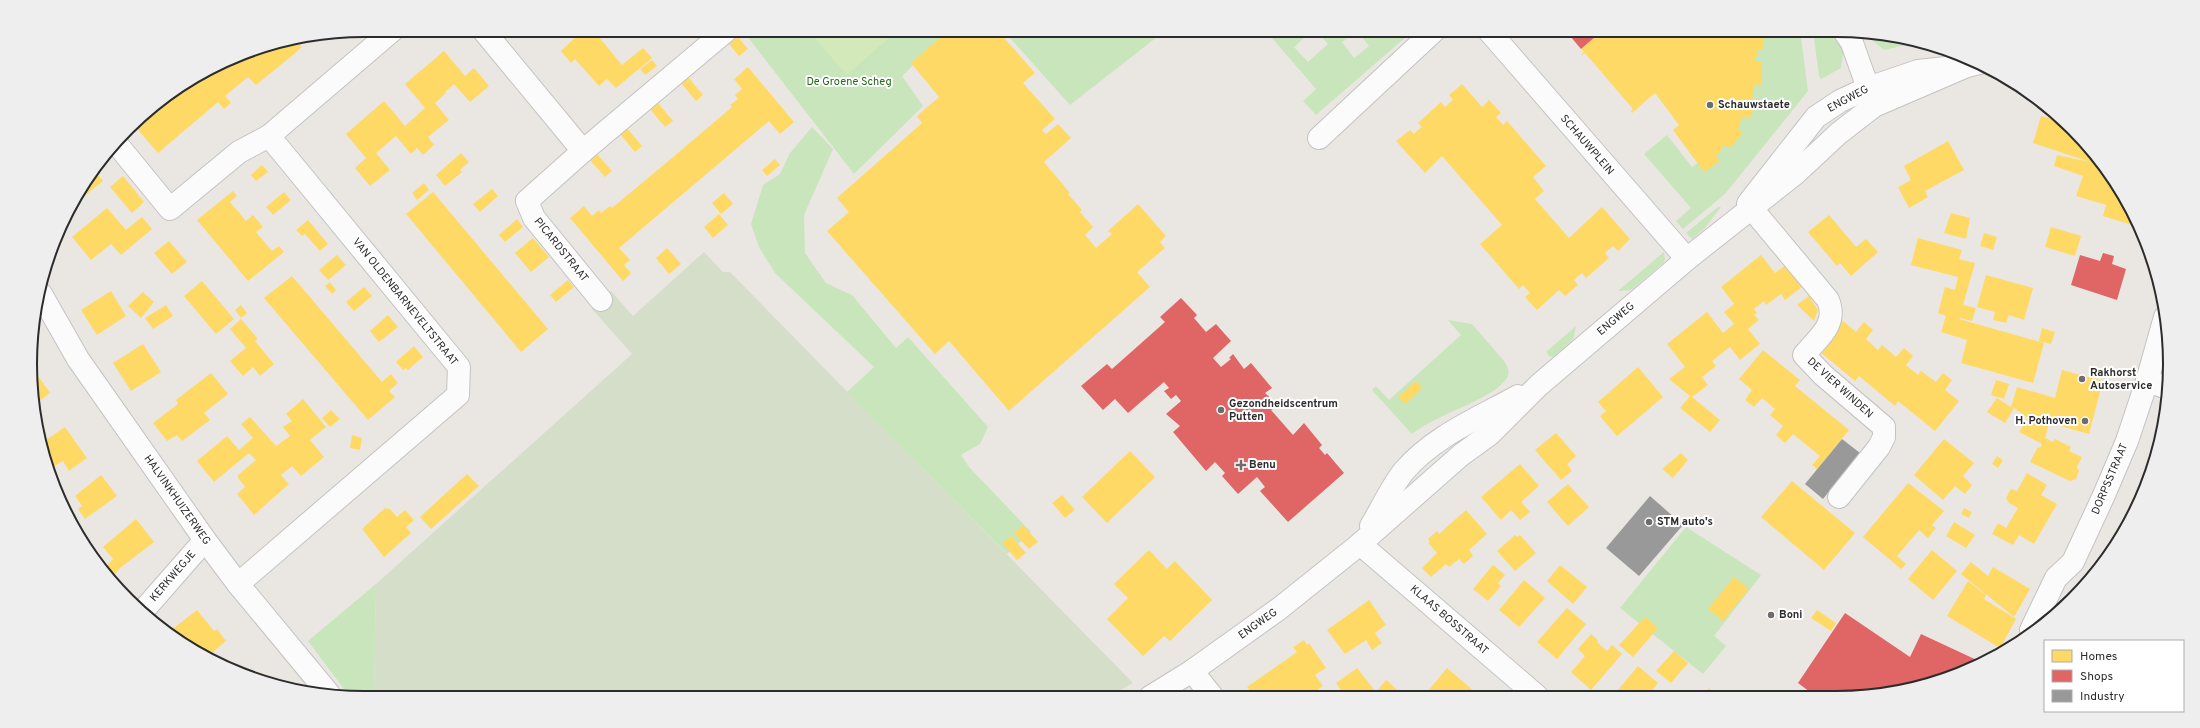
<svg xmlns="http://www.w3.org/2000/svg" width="2200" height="728" viewBox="0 0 2200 728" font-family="Overpass,sans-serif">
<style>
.green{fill:#c9e5bb;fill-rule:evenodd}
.cemetery{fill:#d5dec9}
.pitch{fill:#d3e9b9}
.homes{fill:#ffd966}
.shops{fill:#e06666}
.industry{fill:#999}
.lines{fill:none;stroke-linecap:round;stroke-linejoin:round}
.minor-casing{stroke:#c3c3c3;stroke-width:24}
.minor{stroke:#fcfbfb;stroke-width:22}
.poi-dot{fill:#6e6d6c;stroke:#fff;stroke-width:1.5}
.labels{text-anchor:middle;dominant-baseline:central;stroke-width:4;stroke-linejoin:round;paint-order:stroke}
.park-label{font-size:11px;fill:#256a1a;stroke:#fff}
.street-label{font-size:11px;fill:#2c2c2c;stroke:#fff}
.poi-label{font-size:11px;font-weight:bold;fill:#2c2c2c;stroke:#fff;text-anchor:start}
.rim{fill:none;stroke:#2c2c2c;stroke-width:2}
</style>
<rect width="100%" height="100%" fill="#eae7e2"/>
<g class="green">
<polygon points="745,30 950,30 902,76 923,106 854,174 743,31"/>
<polygon points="1003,30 1166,30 1070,105"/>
<path d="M1265,30H1313L1294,47L1308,62L1328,44L1315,30H1414L1316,115L1303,101L1316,89ZM1357,31L1369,46L1354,58L1342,42Z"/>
<polygon points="1753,30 1800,30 1808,91 1725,194 1683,229 1676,221 1691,208 1644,154 1667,135 1692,167 1701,161"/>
<polygon points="1813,30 1833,30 1844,48 1841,68 1821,79 1819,76"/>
<polygon points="1867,33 1901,36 1919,42 1884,50 1871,39"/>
<polygon points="812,127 833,149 804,215 805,253 826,283 852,295 896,348 908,337 988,427 980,444 961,455 969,467 1031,532 1007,554 847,392 874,367 775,273 759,247 751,224 763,185 780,174 790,153"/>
<polygon points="1718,207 1721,207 1704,229 1692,239 1686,233"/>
<polygon points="1664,252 1665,260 1663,263 1631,290 1618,291"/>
<path d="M1448,320L1472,324L1504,361C1507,366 1510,370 1508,376C1498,398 1434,415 1412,434L1372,390L1376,386L1389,400L1461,335Z"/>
<polygon points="1576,326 1573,340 1553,357 1549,356 1546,352"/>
<polygon points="1686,527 1761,575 1714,636 1726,646 1703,674 1620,608"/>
<polygon points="376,584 374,698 350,697 308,641"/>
</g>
<polygon class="cemetery" points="704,252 723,272 730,272 1133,683 1108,697 374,698 376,584 632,354 592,309 611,291 633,316"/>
<polygon class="pitch" points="811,30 898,30 847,75 809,32"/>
<g class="homes">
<polygon points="574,30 593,30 622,65 643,48 652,58 616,88 607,79 599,86 575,59 571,63 561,51 578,35"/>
<polygon points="949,30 998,31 1035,73 1023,83 1055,119 1042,130 1046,134 1058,124 1071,138 1044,162 1070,193 1068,194 1082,210 1080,212 1093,227 1085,235 1096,248 1112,234 1108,231 1138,204 1166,236 1160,242 1165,248 1137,272 1150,287 1009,411 949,341 935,354 827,231 849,212 837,198 922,123 917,116 939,97 911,63"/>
<polygon points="1603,30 1763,30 1764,50 1758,50 1755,62 1762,62 1761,85 1755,84 1752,98 1758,101 1749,119 1743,116 1738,129 1743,133 1730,148 1725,145 1716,156 1720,161 1704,172 1673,130 1679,125 1655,93 1632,113 1631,111 1633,109 1585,53 1582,55 1581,54 1584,52 1581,49"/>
<polygon points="738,37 748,49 739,56 729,44"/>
<polygon points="294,38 302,47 293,55 256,85 248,77 225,96 231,103 224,109 218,102 158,153 133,124 158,104 236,55"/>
<polygon points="444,51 465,76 474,68 489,86 470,102 454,84 445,92 446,93 435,103 449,120 428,137 434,145 423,155 417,148 411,154 396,136 376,153 390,170 370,186 355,168 366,158 346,134 384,101 405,126 414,118 425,108 405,84"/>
<polygon points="652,60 657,66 645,75 640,69"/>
<polygon points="748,67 794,122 780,134 769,121 619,248 630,260 624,265 631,273 623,281 570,218 584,206 592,216 599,210 601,213 610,206 612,208 672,158 732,107 730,105 738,99 735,95 742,89 734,79"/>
<polygon points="688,77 703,95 696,101 681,83"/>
<polygon points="1462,84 1482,107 1489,100 1501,113 1496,117 1503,125 1507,121 1546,166 1533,177 1544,191 1535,199 1569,238 1602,207 1630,239 1618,251 1613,246 1605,253 1609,258 1586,278 1582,273 1577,277 1574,280 1578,285 1565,296 1559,290 1537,310 1525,297 1530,293 1523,285 1519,289 1480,244 1502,225 1442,156 1425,173 1396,141 1410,130 1414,134 1418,130 1422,127 1418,123 1441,102 1445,107 1453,100 1449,95"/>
<polygon points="658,103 673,121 665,127 650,109"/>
<polygon points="2041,116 2065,122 2072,128 2100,162 2100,164 2111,175 2109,181 2114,182 2113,187 2120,189 2135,218 2132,225 2103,216 2106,205 2076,196 2083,176 2054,166 2057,155 2090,162 2033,143"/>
<polygon points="627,128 642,146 635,152 620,134"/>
<polygon points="1948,141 1964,170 1925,191 1928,197 1909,208 1898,187 1911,180 1904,166"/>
<polygon points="461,153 469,162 460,170 462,172 445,186 436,175"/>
<polygon points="597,154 612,171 605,177 590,160"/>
<polygon points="775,159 780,165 767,176 762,170"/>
<polygon points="262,165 268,172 256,181 251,175"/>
<polygon points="94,170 103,181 82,198 79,194"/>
<polygon points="123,176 144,202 132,213 110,187"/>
<polygon points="424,183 429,190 417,200 412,193"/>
<polygon points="492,189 498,196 480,212 473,204"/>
<polygon points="233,191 237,196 230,202 246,221 253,215 263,227 256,232 272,251 279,246 284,252 248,281 197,220"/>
<polygon points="284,192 291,200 273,215 266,207"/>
<polygon points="433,192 548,329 521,352 406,214"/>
<polygon points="724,193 733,204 721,214 712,203"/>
<polygon points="107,208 126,230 142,217 152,229 121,255 111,244 91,260 72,237"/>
<polygon points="1951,213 1970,218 1966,239 1944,233"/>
<polygon points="719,214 728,225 713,238 704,227"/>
<polygon points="1829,215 1856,247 1866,239 1878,252 1851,276 1840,263 1837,266 1808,232"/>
<polygon points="517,219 523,227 505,242 499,235"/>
<polygon points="308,220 328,244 320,251 305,234 302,236 296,230"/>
<polygon points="2051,227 2081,236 2075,256 2045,247"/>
<polygon points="1984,233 1997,237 1993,250 1980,246"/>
<polygon points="533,238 549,257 531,272 515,253"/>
<polygon points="1918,238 1962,250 1959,259 1975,263 1963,305 1976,308 1972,321 1960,318 1959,319 2044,343 2033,383 1961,363 1967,340 1941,332 1946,316 1938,313 1945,287 1955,290 1958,277 1911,265"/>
<polygon points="169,241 187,262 172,274 154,253"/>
<polygon points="667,248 681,264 669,274 656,258"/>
<polygon points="337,255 346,265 328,280 319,270"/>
<polygon points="1761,255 1775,273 1786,265 1802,287 1785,300 1781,294 1766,305 1764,301 1754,309 1757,313 1754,315 1759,320 1748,329 1760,344 1740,360 1730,347 1712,361 1716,366 1702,377 1708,385 1692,397 1720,420 1710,432 1680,408 1690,396 1669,379 1685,367 1667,344 1707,312 1723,333 1734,324 1724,312 1734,304 1721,287"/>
<polygon points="1986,275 2033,288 2024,320 2009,315 2006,323 1993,320 1995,312 1977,307"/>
<polygon points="292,276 382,382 391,374 398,383 389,391 395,397 368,420 264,298"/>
<polygon points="568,280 574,287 556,302 550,295"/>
<polygon points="202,281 234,319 216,334 184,296"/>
<polygon points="330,282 336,290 332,294 325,286"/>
<polygon points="364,287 372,296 354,311 346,302"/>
<polygon points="111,291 126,316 97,335 81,310"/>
<polygon points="143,292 154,302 141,318 128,306"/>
<polygon points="1809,296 1818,310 1814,321 1797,305"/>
<polygon points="166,305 173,316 153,329 145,318"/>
<polygon points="241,305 247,313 241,318 235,310"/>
<polygon points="388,315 398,327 379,342 370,331"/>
<polygon points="241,319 258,339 255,341 274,364 260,376 253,367 243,376 230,361 246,348 230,329"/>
<polygon points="1843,321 1856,332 1864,322 1873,330 1866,339 1878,350 1882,345 1896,357 1904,348 1913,356 1906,365 1918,375 1921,371 1936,382 1943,373 1952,380 1945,390 1959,401 1935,431 1898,401 1895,406 1859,376 1855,381 1819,351"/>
<polygon points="2042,328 2055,332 2051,344 2039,341"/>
<polygon points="143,344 161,372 131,391 113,363"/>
<polygon points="414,346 423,357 408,370 406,368 403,370 396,362"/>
<polygon points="1763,350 1800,380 1795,386 1849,430 1817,469 1812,465 1820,456 1793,434 1785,443 1776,435 1783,426 1770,415 1775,409 1762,398 1754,407 1745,400 1752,390 1739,379"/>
<polygon points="31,366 50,393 34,405 31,386"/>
<polygon points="1638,367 1663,397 1617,436 1600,416 1606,411 1598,402"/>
<polygon points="2062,370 2103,381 2089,434 2049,423 2045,438 2053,442 2055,439 2071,447 2069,451 2082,457 2077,467 2079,471 2076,479 2070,481 2030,462 2038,447 2040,448 2042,444 2019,432 2028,418 2014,408 2005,423 1987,412 1997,398 2011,407 2017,387 2055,398"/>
<polygon points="211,373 228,394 204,413 210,420 182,441 177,435 167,441 153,423 178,404 176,400"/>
<polygon points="1996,380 2009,384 2004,399 1991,395"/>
<polygon points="1416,381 1422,388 1405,404 1398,397"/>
<polygon points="303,399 326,427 310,440 324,457 301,476 292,466 281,475 289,484 254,515 237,494 245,487 237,476 256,460 249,453 214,482 197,461 227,436 239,450 253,438 241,424 250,417 276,446 290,436 283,427 292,421 286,414"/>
<polygon points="331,410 340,419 330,427 322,418"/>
<polygon points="65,427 87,458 69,471 63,461 50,469 40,444"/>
<polygon points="1556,433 1576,456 1567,464 1572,471 1561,480 1535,450"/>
<polygon points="352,435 362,438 360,450 350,448"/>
<polygon points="1944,439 1974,463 1963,476 1972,485 1965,494 1955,486 1943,500 1914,475"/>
<polygon points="1130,451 1155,477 1107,523 1082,497"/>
<polygon points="1681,453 1688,460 1673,478 1662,469"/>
<polygon points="1997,456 2003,460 1998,468 1992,464"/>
<polygon points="1520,464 1539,486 1521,502 1530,512 1520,520 1511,510 1501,520 1481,497"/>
<polygon points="2027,473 2047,485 2041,495 2057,504 2034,544 2019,535 2013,545 1992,534 1998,523 2006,528 2018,508 2009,503 2006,498 2011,489 2017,491"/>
<polygon points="467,474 479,486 431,529 420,517"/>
<polygon points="101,475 117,496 85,519 78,509 82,506 75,496"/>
<polygon points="2143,479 2145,480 2135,505 2131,503"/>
<polygon points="1792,481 1855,533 1824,570 1761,517"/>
<polygon points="1908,483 1944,511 1932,525 1936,528 1928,538 1919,530 1897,556 1906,564 1901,569 1863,537"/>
<polygon points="1568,484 1589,507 1568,526 1547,502"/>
<polygon points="1062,495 1075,510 1065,518 1052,503"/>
<polygon points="385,508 390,509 397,517 405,510 414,520 406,527 411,533 384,557 362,529"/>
<polygon points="1964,508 1972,512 1969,518 1961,514"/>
<polygon points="1466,510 1487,534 1469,550 1473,556 1464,564 1459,559 1449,567 1446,564 1431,577 1422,568 1437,553 1428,543 1430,542 1428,539 1437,531 1439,534"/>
<polygon points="136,519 154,542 120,568 111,579 103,570 113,559 103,547"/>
<polygon points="1954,522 1975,535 1966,548 1946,536"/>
<polygon points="1023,525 1038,542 1029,549 1014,533"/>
<polygon points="1515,535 1517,537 1520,535 1536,553 1515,571 1497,551"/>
<polygon points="1011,536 1026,553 1017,560 1002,543"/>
<polygon points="1149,550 1167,569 1175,561 1212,600 1170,641 1164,636 1143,656 1107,619 1128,598 1114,584"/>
<polygon points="1932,550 1957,571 1933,600 1908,579"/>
<polygon points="1971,562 1988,576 1993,567 2030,589 2014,617 1961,574"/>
<polygon points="1493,565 1505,575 1498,583 1501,586 1488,601 1473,589"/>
<polygon points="1560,565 1587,587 1573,604 1547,581"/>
<polygon points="1734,577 1749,589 1723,621 1708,609"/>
<polygon points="1524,580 1545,598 1519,627 1499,610"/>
<polygon points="1968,581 1986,595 1984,599 2016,619 2000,648 1947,616"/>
<polygon points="1369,600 1386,625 1375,633 1382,643 1372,650 1366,640 1345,654 1327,630"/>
<polygon points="1567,608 1586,624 1557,659 1537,642"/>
<polygon points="197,610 214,631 217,629 226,641 207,657 179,642 170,631"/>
<polygon points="1817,610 1836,623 1831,631 1811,618"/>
<polygon points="1645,617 1658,628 1633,657 1619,645"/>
<polygon points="1591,634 1598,640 1597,642 1607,651 1612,645 1622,654 1591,690 1571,672 1585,656 1578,649"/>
<polygon points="1304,640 1307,645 1309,643 1326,668 1315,675 1323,686 1309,696 1254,696 1247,687 1297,652 1293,647"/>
<polygon points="1674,651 1688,663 1671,683 1656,671"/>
<polygon points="1638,666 1658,683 1648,696 1613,696"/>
<polygon points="1357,668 1376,692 1386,680 1404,696 1345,696 1336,683"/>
<polygon points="1447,668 1468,686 1479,696 1424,696"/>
<polygon points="1709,688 1710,689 1717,695 1703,695"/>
<polygon points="1726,690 1732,695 1722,695"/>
</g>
<g class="shops">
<polygon points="1565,30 1603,30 1581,49"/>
<polygon points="2103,253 2114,256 2112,264 2126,269 2117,300 2071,285 2080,255 2100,261"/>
<polygon points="1181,298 1197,315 1194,318 1206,332 1216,324 1231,341 1213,358 1221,367 1231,359 1229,358 1233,354 1244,369 1251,363 1272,388 1265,393 1279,406 1271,410 1293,435 1304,423 1322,445 1319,448 1325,455 1327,453 1344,473 1288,522 1260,491 1265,487 1257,477 1238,494 1222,476 1225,473 1215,462 1206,471 1173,432 1180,426 1166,414 1181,401 1176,395 1171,399 1164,391 1169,388 1164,382 1128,413 1115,399 1103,410 1081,386 1107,364 1112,369 1165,322 1160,317"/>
<polygon points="1845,613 1910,657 1921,634 1981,662 1980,665 1880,695 1814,695 1798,683"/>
</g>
<g class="industry">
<polygon points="1842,439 1860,453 1823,499 1805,484"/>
<polygon points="1650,496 1683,525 1639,576 1606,548"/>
</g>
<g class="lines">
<defs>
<g id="minor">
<polyline points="483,30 583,151"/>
<polyline points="1488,30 1687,259"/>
<polyline points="1844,31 1852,43 1873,102"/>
<polyline points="1319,138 1435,30"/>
<polyline points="116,143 170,209 239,152 269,136"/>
<polyline points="1750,201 1816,117 1840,101 1868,88 1918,71 1946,68"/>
<path d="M1748,204L1828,300C1838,324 1819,337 1804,355L1823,375L1884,427V437L1879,447L1839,497"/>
<polyline points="41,294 78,359 205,540 238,584 329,694"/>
<polyline points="601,300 534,218 527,201 583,151 727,30"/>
<polyline points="2147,381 2168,388"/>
<path d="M1371,526C1382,508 1391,487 1404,471C1434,436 1479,418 1518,396"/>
<polyline points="1360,544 1537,696"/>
<polyline points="238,584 458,395 459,367 269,136 393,30"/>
<polyline points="142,612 205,540"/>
<polyline points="2031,630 2056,578 2073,562 2104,495 2127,441 2147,381 2165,317"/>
<polyline points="1192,671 1212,696"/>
<polyline points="1150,697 1192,671 1280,608 1360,544 1461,455 1490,434 1539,385 1687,259 1796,173 1839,133 1874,106 1967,66 1979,63"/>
</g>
</defs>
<use href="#minor" class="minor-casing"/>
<use href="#minor" class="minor"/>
</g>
<g class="poi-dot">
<circle cx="1710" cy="105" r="4"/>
<circle cx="2082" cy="379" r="4"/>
<circle cx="1221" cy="410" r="4"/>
<circle cx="2085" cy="421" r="4"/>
<path d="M1239 459h4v4h4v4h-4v4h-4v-4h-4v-4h4z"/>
<circle cx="1649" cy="522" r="4"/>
<circle cx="1771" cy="615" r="4"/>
</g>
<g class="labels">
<g class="park-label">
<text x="849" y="82">De Groene Scheg</text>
</g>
<g class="street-label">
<text transform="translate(1848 99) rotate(-28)">ENGWEG</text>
<text transform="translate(1587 145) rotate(49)">SCHAUWPLEIN</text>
<text transform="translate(561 250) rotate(51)">PICARDSTRAAT</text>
<text transform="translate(405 302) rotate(51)">VAN OLDENBARNEVELTSTRAAT</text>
<text transform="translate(1616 319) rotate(-40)">ENGWEG</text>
<text transform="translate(1840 388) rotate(42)">DE VIER WINDEN</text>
<text transform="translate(2110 479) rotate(-67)">DORPSSTRAAT</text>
<text transform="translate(177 500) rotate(55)">HALVINKHUIZERWEG</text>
<text transform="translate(173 576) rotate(-49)">KERKWEGJE</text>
<text transform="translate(1449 620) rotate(41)">KLAAS BOSSTRAAT</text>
<text transform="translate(1258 624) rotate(-35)">ENGWEG</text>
</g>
<g class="poi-label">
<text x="1718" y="105">Schauwstaete</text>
<text x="2090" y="373">Rakhorst<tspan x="2090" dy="13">Autoservice</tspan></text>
<text x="1229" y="404">Gezondheidscentrum<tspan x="1229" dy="13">Putten</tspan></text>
<text x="2077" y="421" text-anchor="end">H. Pothoven</text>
<text x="1249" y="465">Benu</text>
<text x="1657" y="522">STM auto's</text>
<text x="1779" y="615">Boni</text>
</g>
</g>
<path d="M0 0H2200V728H0ZM364 37H1836A327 327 0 0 1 2163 364V364A327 327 0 0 1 1836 691H364A327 327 0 0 1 37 364V364A327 327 0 0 1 364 37Z" fill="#eee" fill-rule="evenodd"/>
<path class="rim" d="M364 37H1836A327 327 0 0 1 2163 364V364A327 327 0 0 1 1836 691H364A327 327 0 0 1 37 364V364A327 327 0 0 1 364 37Z"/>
<rect x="2044" y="640" width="140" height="72" fill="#ffffff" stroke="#ababab"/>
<rect x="2052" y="650" width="20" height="12" fill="#ffd966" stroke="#ababab"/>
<text x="2080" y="660" font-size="12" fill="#2c2c2c">Homes</text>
<rect x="2052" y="670" width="20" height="12" fill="#e06666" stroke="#ababab"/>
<text x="2080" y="680" font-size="12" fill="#2c2c2c">Shops</text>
<rect x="2052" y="690" width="20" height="12" fill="#999999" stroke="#ababab"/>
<text x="2080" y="700" font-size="12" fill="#2c2c2c">Industry</text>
</svg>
